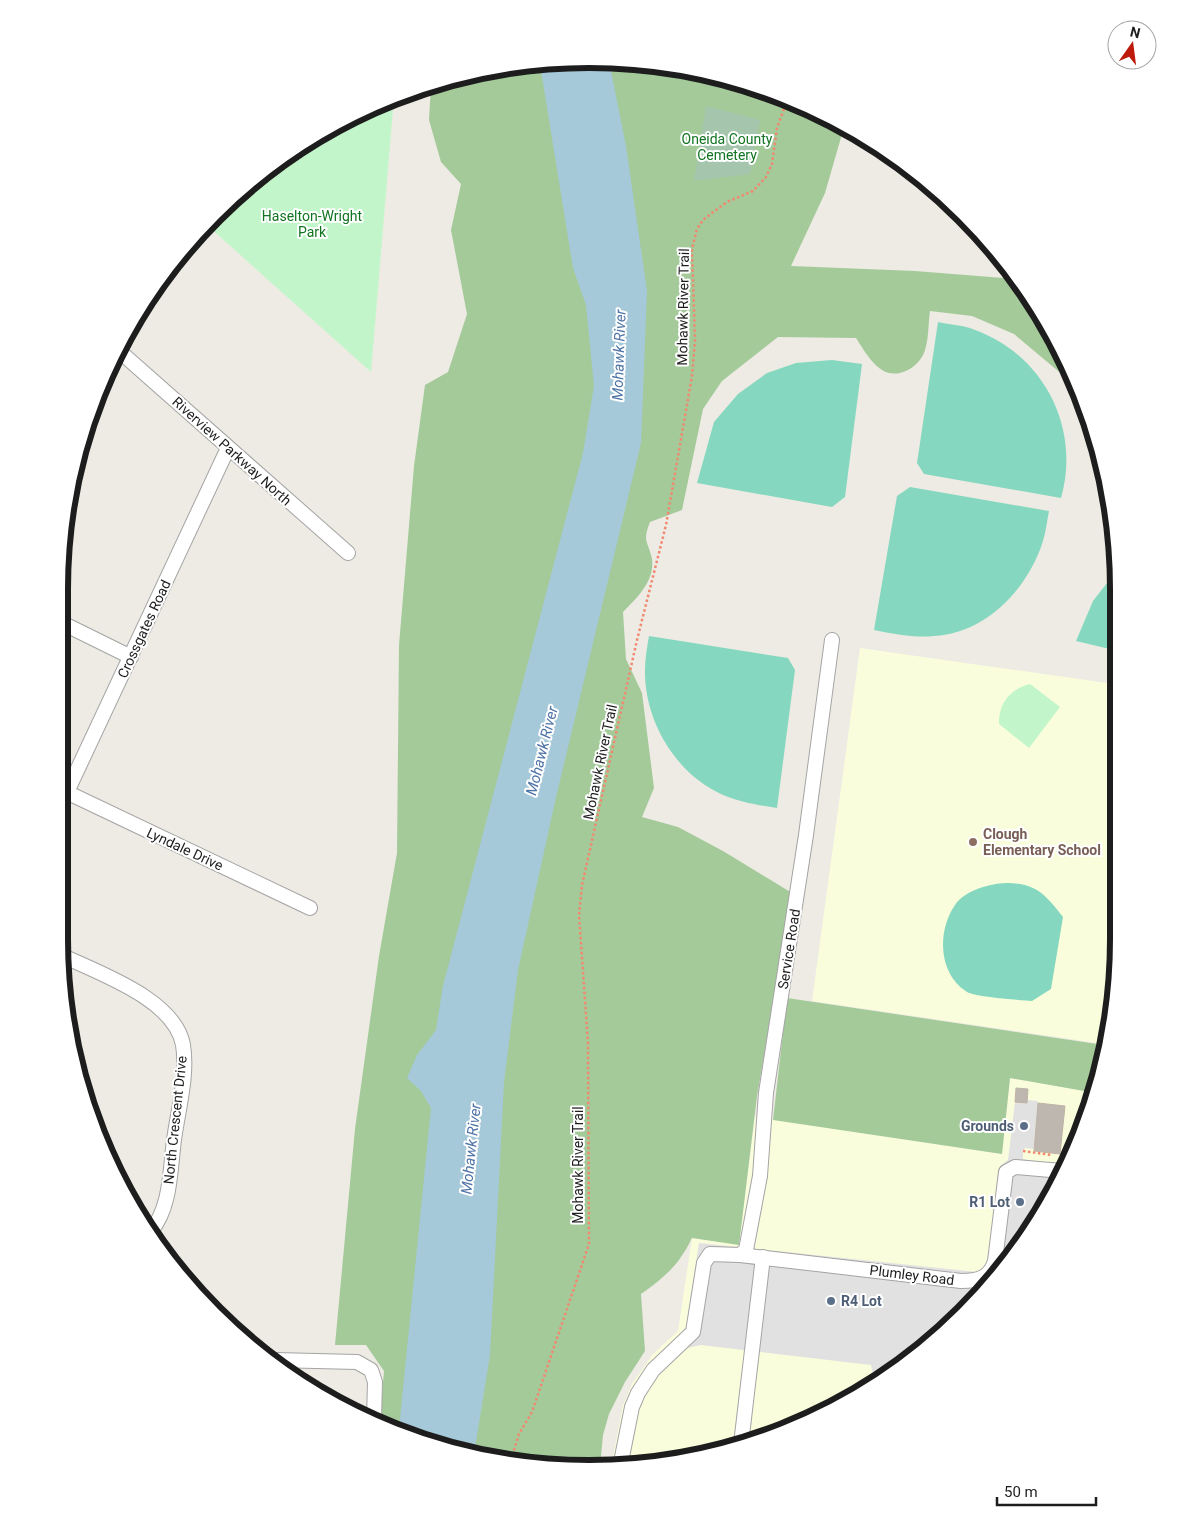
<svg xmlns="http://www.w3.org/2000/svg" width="1177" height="1527" viewBox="0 0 1177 1527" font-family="Roboto,sans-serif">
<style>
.education{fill:#fafddc}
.forest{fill:#a4ca9a}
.cemetery{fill:#a5c5ad}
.park{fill:#c2f6ca}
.pitch{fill:#85d8bf}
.parking{fill:#e1e1e1}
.water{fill:#a6c9d9}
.building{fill:#beb7b0;stroke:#beb3a6}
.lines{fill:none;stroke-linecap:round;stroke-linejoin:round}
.minor-casing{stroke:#a4a4a4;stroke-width:16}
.path{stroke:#f18870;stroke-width:2.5;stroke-dasharray:2.5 2.5;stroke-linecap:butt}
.minor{stroke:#fff;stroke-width:14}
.education-dot{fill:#8d6e63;stroke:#fff;stroke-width:2}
.service-dot{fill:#5c6f8a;stroke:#fff;stroke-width:2}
.labels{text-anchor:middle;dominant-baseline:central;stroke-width:4;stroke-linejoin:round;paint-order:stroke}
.park-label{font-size:14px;fill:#127422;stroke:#fff}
.street-label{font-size:14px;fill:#1d1d1d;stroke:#fff}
.education-label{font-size:14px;font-weight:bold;fill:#785e54;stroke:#fff;text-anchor:start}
.service-label{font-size:14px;font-weight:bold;fill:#4e5e75;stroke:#fff;text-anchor:end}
.water-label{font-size:15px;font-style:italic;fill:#4f74a6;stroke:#fff}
.rim{fill:none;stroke:#1d1d1d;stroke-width:6}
</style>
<rect width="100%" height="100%" fill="#edebe3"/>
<g class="education">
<polygon points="860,648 1114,684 1114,1008 1104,1044 812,1001"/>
<polygon points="1010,1078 1091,1092 1090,1095 1078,1141 1029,1233 963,1313 883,1379 759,1440 623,1467 611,1467 623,1405 632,1384 653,1354 678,1331 692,1238 739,1244 755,1116 1002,1154"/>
</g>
<g class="forest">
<path d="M589,59L692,69L791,99L844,127L825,193L791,266L915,271L1016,279L1029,294L1084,405L1078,407L1069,393L1064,376L1014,334L972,316L930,311C928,325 929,340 924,353C921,360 915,366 908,370C882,383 869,358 856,338L778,337L722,381L703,409L682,510L650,522C642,543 648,540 652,559C655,581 637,598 623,612L626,659L642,693L654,788L642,817L678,827L723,851L792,893L757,1096L739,1245L692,1238C679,1265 665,1277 641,1294L645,1351L625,1382L609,1414L603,1435L600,1467H554L534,1464L521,1453L519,1461L452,1450L380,1421L384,1371L366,1345H335L355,1129L379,956L397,853L399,645L414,466L425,385L448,372L467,314L451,230L461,184L441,162L429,120L431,85L485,69Z"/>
<polygon points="787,998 1104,1045 1090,1095 1090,1092 1010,1078 1002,1154 773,1120"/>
</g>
<polygon class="cemetery" points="706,106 760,120 750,174 694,181"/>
<g class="park">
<polygon points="394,97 371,372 207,225 239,190 294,148"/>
<path d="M1030,684L1060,707L1029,748L999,724C998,704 1010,689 1030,684Z"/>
</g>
<g class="pitch">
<path d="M938,322C950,325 964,325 975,330C1044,355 1081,428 1061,498L924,474L917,463Z"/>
<polygon points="832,360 862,364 845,497 832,507 697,483 714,422 738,394 767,373 796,363"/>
<path d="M910,487L1049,511C1047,521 1046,531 1043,541C1028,589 986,633 934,636C914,638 894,634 874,630L897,496Z"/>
<polygon points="1114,574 1114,650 1076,641 1093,601"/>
<path d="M649,636L788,658L795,670L777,808C758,805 738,802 721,794C675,773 644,720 645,670C645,659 647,647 649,636Z"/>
<path d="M1006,883C1036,883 1045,894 1063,917L1051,989L1032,1001C1020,1000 975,997 967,992C938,974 937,931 955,905C965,890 989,884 1006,883Z"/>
</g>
<polygon class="parking" points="1027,1100 1038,1101 1034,1149 1025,1148 1023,1151 1023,1159 1065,1166 1029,1233 963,1313 897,1367 887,1366 887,1376 883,1379 875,1383 871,1365 701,1345 687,1348 677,1338 686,1327 699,1243 977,1272 985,1268 989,1262 998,1172 1001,1165 1008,1160 1015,1102 1026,1103"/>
<polygon class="water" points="589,59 609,61 626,146 647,291 641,443 556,797 518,970 504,1082 490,1355 474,1454 452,1450 399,1429 431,1108 421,1091 407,1078 417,1055 436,1030 443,986 583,453 594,386 586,305 573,268 540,64"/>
<g class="building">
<polygon points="1114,761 1114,774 1107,769"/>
<polygon points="1016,1088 1028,1089 1027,1103 1015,1102"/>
<polygon points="1038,1103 1065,1106 1060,1154 1034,1151"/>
</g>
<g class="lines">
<defs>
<g id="minor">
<polyline points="117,349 348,553"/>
<polyline points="60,622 131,657"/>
<polyline points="60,789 310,908"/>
<polyline points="59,809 228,448"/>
<path d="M61,955C98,973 175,999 183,1045C188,1075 178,1110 174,1140C170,1170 171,1207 151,1231"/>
<polyline points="740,1255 746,1250 760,1176 766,1093 806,835 832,640"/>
<polyline points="275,1360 357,1362 371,1370 375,1382 374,1418"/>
<polyline points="741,1444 763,1257"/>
<path d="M620,1467L632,1407L638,1393L653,1370L693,1332L704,1263L710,1254L740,1255L961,1281C978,1281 990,1278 995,1261L1006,1172L1015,1167L1062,1171"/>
</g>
</defs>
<use href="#minor" class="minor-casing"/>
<g class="path">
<polyline points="1023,1151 1052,1155"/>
<polyline points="511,1460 519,1434 532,1412 589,1244 588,1043 579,915 582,885 637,640 666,525 692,376 695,341 692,249 697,229 703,220 712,213 727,202 753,191 766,177 772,164 777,128 788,98"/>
</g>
<use href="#minor" class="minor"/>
</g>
<circle class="education-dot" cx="973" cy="842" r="5"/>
<g class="service-dot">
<circle cx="1024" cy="1126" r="5"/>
<circle cx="1020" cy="1202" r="5"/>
<circle cx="831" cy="1301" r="5"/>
</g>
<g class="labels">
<g class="park-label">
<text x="727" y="139">Oneida County<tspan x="727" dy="16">Cemetery</tspan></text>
<text x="312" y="216">Haselton-Wright<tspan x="312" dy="16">Park</tspan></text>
</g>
<g class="street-label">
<text transform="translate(683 307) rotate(-89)">Mohawk River Trail</text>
<text transform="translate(232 451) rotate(42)">Riverview Parkway North</text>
<text transform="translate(144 629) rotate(-65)">Crossgates Road</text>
<text transform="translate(600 762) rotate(-78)">Mohawk River Trail</text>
<text transform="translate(185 849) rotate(25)">Lyndale Drive</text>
<text transform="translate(789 949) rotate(-81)">Service Road</text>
<text transform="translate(175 1120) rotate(-84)">North Crescent Drive</text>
<text transform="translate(578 1165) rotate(-90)">Mohawk River Trail</text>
<text transform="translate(912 1275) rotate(7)">Plumley Road</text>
</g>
<g class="education-label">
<text x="983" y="834">Clough<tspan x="983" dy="16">Elementary School</tspan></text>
</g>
<g class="service-label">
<text x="1014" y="1126">Grounds</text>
<text x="1010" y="1202">R1 Lot</text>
<text x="841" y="1301" text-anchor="start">R4 Lot</text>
</g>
<g class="water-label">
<text transform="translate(619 355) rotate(-88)">Mohawk River</text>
<text transform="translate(542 751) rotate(-76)">Mohawk River</text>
<text transform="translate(471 1149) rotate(-84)">Mohawk River</text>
</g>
</g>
<path d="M0 0H1177V1527H0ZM589 68H589A521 521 0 0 1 1110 589V939A521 521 0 0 1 589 1460H589A521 521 0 0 1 68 939V589A521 521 0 0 1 589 68Z" fill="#fff" fill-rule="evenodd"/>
<path class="rim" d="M589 68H589A521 521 0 0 1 1110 589V939A521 521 0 0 1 589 1460H589A521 521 0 0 1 68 939V589A521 521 0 0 1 589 68Z"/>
<g transform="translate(1132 45) rotate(14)"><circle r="24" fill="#ffffff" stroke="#a5a5a5"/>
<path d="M0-4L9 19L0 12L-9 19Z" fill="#bd1a0c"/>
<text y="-8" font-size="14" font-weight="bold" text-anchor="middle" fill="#1d1d1d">N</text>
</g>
<path d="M997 1497v8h99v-8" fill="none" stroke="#1d1d1d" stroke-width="2.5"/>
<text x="1004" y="1497" font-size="15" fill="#1d1d1d" stroke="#ffffff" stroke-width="4" paint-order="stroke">50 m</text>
</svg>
